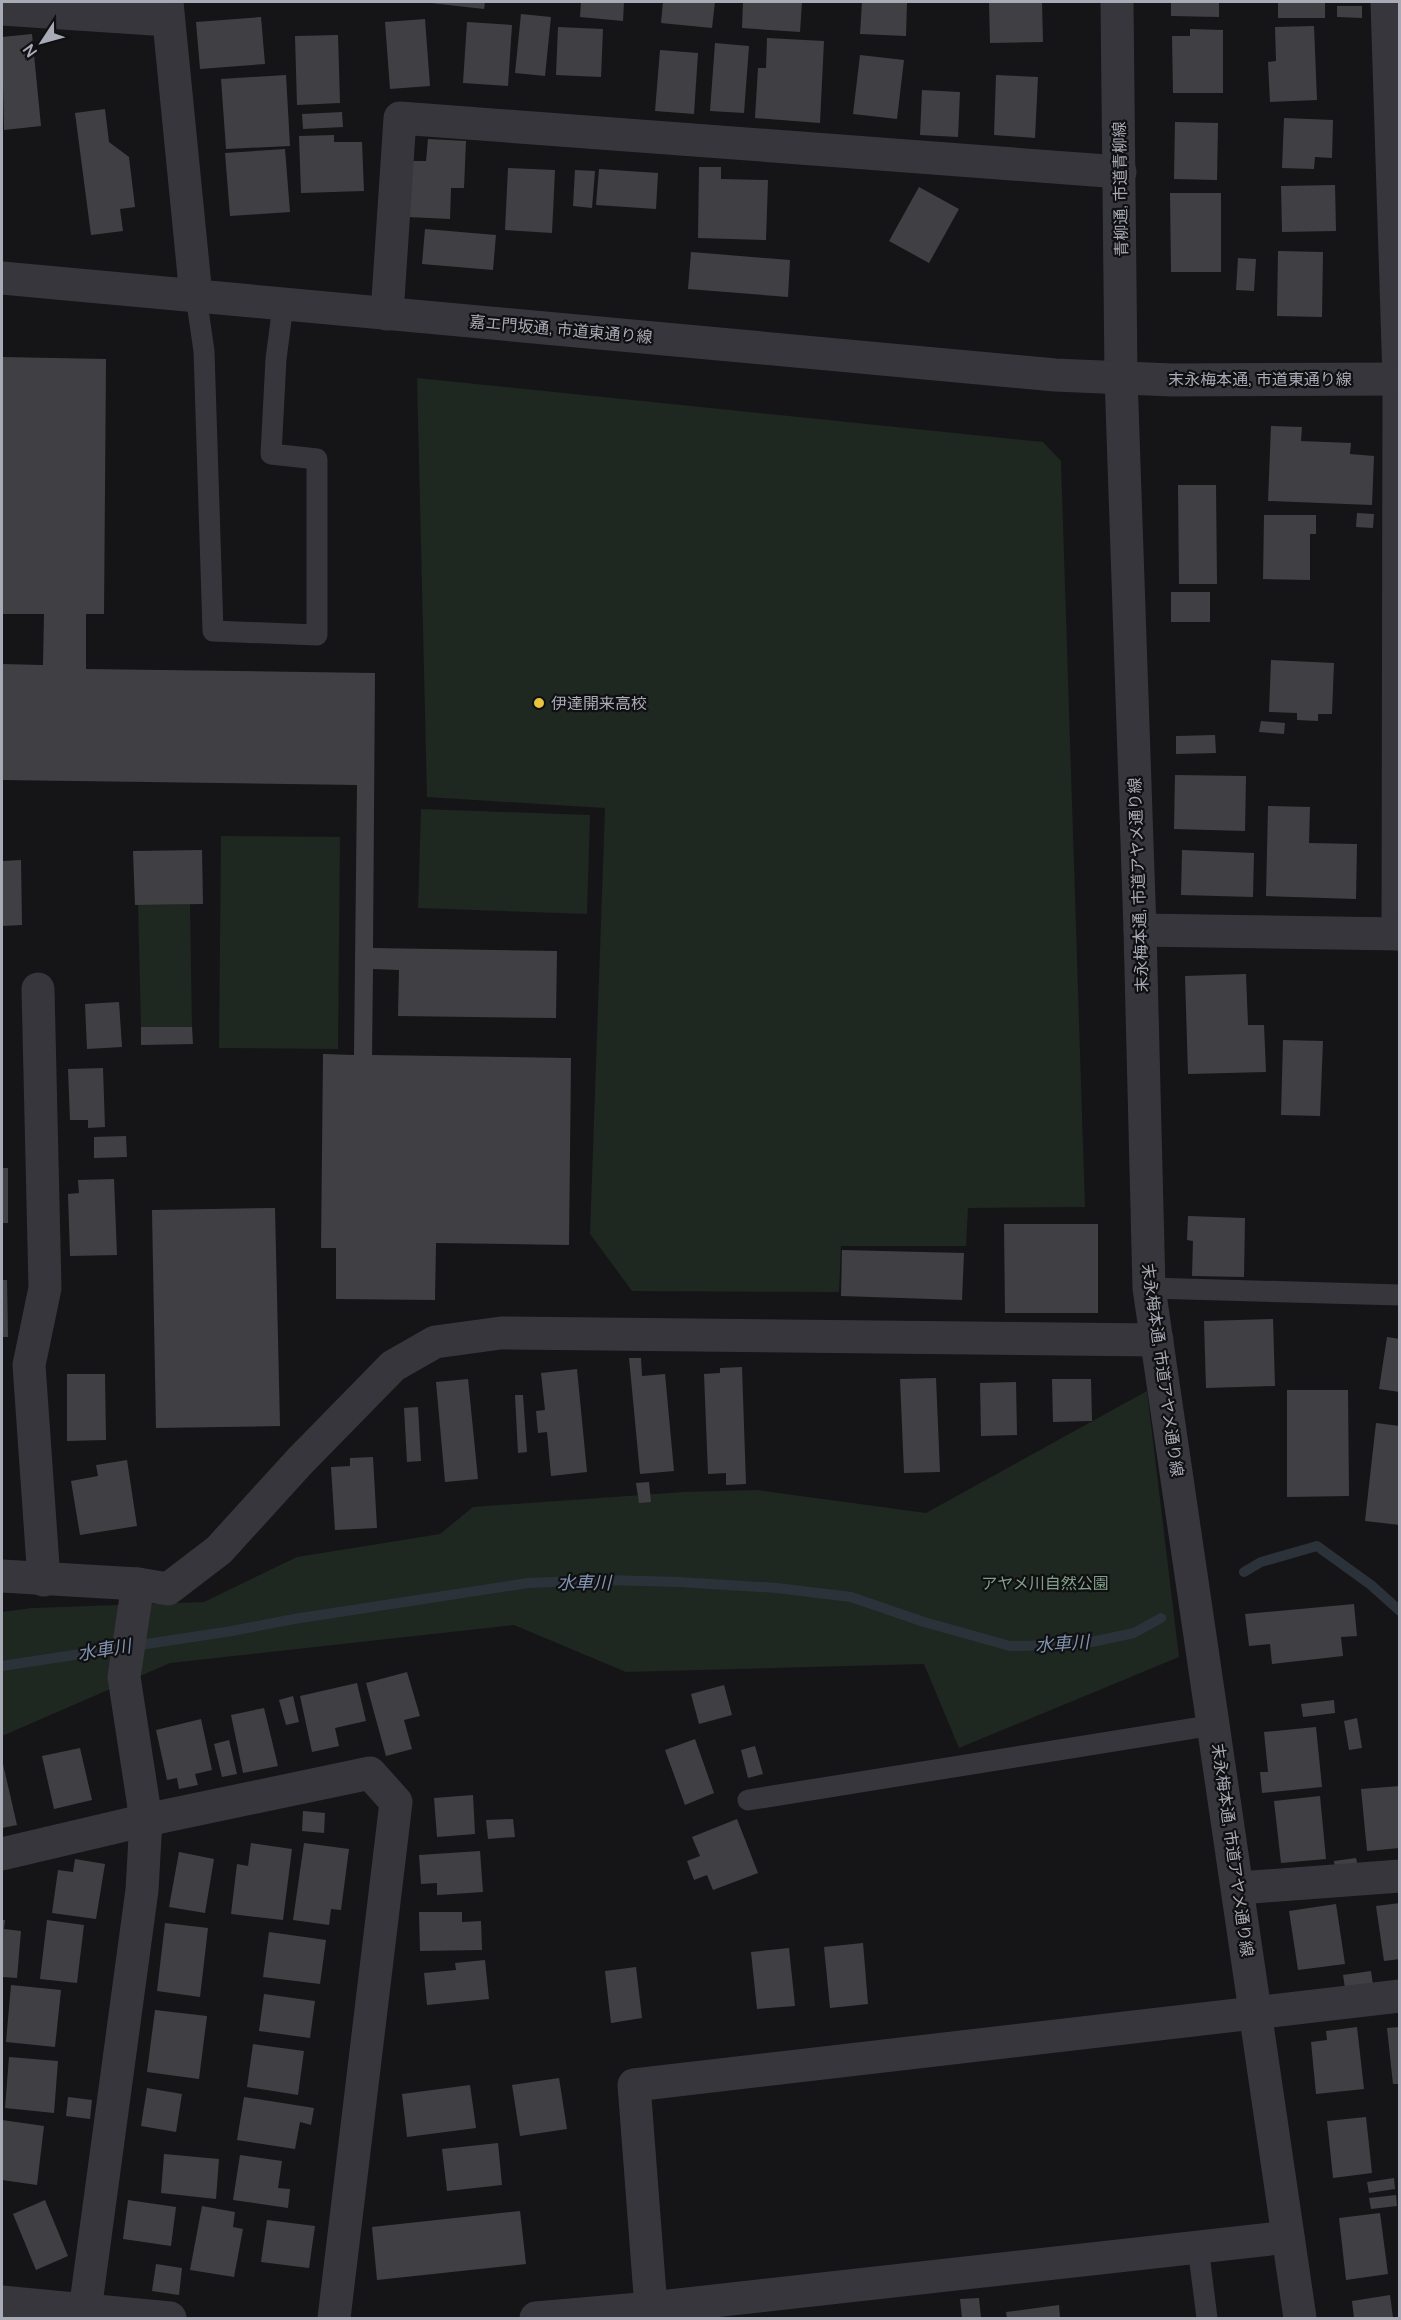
<svg xmlns="http://www.w3.org/2000/svg" width="1401" height="2320" viewBox="0 0 1401 2320" font-family="Manrope,'Noto Sans JP',sans-serif">
<style>
.green{fill:#1f2721}
.lines{fill:none;stroke-linecap:round;stroke-linejoin:round}
.stream{stroke:#2c323a;stroke-width:10}
.building{fill:#403f44}
.service{stroke:#36363c;stroke-width:21}
.minor{stroke:#36363c;stroke-width:33}
.tertiary{stroke:#36363c;stroke-width:33}
.poi-dot{fill:#e7c63d;stroke:#101012;stroke-width:2}
.labels{text-anchor:middle;dominant-baseline:central;stroke-width:4.5;stroke-linejoin:round;paint-order:stroke}
.street-label{font-size:16px;fill:#a8aab6;stroke:#101012}
.poi-label{font-size:16px;fill:#a8aab6;stroke:#101012;text-anchor:start}
.park-label{font-size:16px;fill:#80a086;stroke:#101012}
.water-label{font-size:18px;font-style:italic;fill:#8193af;stroke:#101012}
</style>
<rect width="100%" height="100%" fill="#151517"/>
<g class="green">
<polygon points="417,378 1043,442 1061,461 1085,1207 968,1208 966,1246 841,1246 839,1292 632,1291 590,1234 605,808 427,797"/>
<polygon points="421,809 590,815 587,914 418,908"/>
<polygon points="221,836 340,837 338,1049 219,1048"/>
<polygon points="190,904 192,1027 141,1027 138,905"/>
<polygon points="1147,1391 1179,1657 959,1748 924,1664 626,1672 514,1625 170,1663 2,1736 2,1612 32,1608 204,1602 297,1557 440,1534 473,1507 684,1492 757,1490 926,1513"/>
</g>
<g class="lines">
<g class="stream">
<polyline points="1244,1572 1261,1562 1317,1546 1371,1585 1400,1611"/>
<polyline points="2,1666 232,1631 294,1619 528,1583 606,1580 679,1582 777,1588 851,1597 924,1622 1010,1646 1077,1645 1134,1633 1161,1618"/>
</g>
</g>
<g class="building">
<polygon points="422,2 485,2 484,9"/>
<polygon points="581,2 624,2 623,21 580,17"/>
<polygon points="663,2 715,2 712,28 661,23"/>
<polygon points="743,2 802,2 800,32 742,28"/>
<polygon points="862,2 907,2 906,36 860,34"/>
<polygon points="989,2 1042,2 1043,42 990,43"/>
<polygon points="1171,2 1219,2 1219,17 1171,16"/>
<rect x="1278" y="2" width="47" height="16"/>
<polygon points="1337,6 1362,6 1362,18 1337,17"/>
<polygon points="521,14 551,17 545,76 515,73"/>
<polygon points="261,17 265,64 200,69 196,22"/>
<polygon points="425,19 430,86 390,89 385,22"/>
<polygon points="467,22 512,25 508,86 463,83"/>
<polygon points="1314,26 1317,100 1270,102 1268,62 1276,61 1275,27"/>
<polygon points="558,27 603,29 601,77 556,75"/>
<polygon points="1190,29 1223,30 1223,93 1173,93 1172,36 1190,36"/>
<polygon points="32,34 41,126 4,130 2,37"/>
<polygon points="338,35 340,103 297,105 295,36"/>
<polygon points="767,38 824,41 820,123 755,118 758,68 766,68"/>
<polygon points="715,43 749,46 744,113 710,111"/>
<polygon points="660,50 698,53 694,114 655,111"/>
<polygon points="860,55 904,60 897,119 853,114"/>
<polygon points="286,75 290,146 226,149 221,79"/>
<polygon points="996,75 1038,77 1035,138 994,135"/>
<polygon points="922,90 960,92 958,137 920,135"/>
<polygon points="105,109 109,142 129,157 135,207 120,209 123,231 91,235 75,113"/>
<polygon points="342,112 343,127 303,129 302,114"/>
<polygon points="1284,118 1333,120 1332,158 1315,157 1314,169 1282,168"/>
<polygon points="1175,122 1218,123 1217,180 1174,179"/>
<polygon points="334,135 334,142 362,142 364,191 301,193 299,136"/>
<polygon points="428,139 466,141 464,188 451,188 450,219 408,217 411,161 426,161"/>
<polygon points="285,149 290,212 230,216 225,153"/>
<polygon points="699,167 721,167 721,179 768,180 766,240 698,238"/>
<polygon points="508,168 555,170 552,233 505,230"/>
<polygon points="599,169 658,173 656,209 596,205"/>
<polygon points="575,170 595,171 592,208 573,206"/>
<polygon points="1335,185 1336,231 1282,232 1281,186"/>
<polygon points="919,187 959,209 929,263 889,241"/>
<polygon points="1170,193 1221,193 1221,272 1171,272"/>
<polygon points="425,229 496,235 493,270 422,264"/>
<polygon points="1278,251 1323,252 1322,317 1277,316"/>
<polygon points="691,252 790,260 788,297 688,289"/>
<polygon points="1238,258 1256,259 1254,291 1236,290"/>
<polygon points="2,357 106,359 104,614 86,614 86,669 375,673 373,948 557,951 556,1018 398,1016 399,970 373,969 372,1055 571,1058 569,1245 436,1243 435,1300 336,1299 336,1248 321,1248 323,1054 354,1055 357,785 2,780 2,664 43,665 44,614 2,614"/>
<polygon points="1271,426 1302,427 1301,441 1351,443 1350,454 1374,456 1372,505 1268,501"/>
<polygon points="1178,485 1216,485 1217,584 1179,584"/>
<polygon points="1357,513 1374,514 1373,528 1356,527"/>
<polygon points="1264,515 1316,515 1316,534 1310,534 1310,580 1263,579"/>
<rect x="1171" y="592" width="39" height="30"/>
<polygon points="1271,660 1334,663 1332,714 1318,714 1318,721 1297,720 1297,713 1269,712"/>
<polygon points="1261,721 1285,723 1284,734 1259,732"/>
<polygon points="1215,735 1216,753 1176,754 1176,736"/>
<polygon points="1175,775 1246,776 1245,831 1174,829"/>
<polygon points="1268,806 1310,807 1309,843 1357,844 1356,899 1266,896"/>
<polygon points="202,850 203,904 135,905 133,851"/>
<polygon points="1182,850 1254,853 1253,897 1181,895"/>
<polygon points="21,860 22,925 2,926 2,861"/>
<polygon points="1246,974 1248,1025 1264,1025 1266,1072 1188,1074 1185,976"/>
<polygon points="119,1002 122,1047 87,1049 85,1004"/>
<polygon points="141,1027 192,1027 193,1044 141,1045"/>
<polygon points="1283,1040 1323,1041 1320,1116 1281,1115"/>
<polygon points="103,1068 105,1127 88,1128 88,1120 70,1120 68,1069"/>
<polygon points="126,1136 127,1157 94,1158 94,1137"/>
<rect x="2" y="1168" width="6" height="55"/>
<polygon points="114,1179 117,1255 70,1256 68,1194 79,1193 78,1180"/>
<polygon points="275,1208 280,1426 156,1428 152,1210"/>
<polygon points="1188,1216 1245,1218 1244,1277 1192,1276 1193,1241 1187,1240"/>
<polygon points="1004,1224 1098,1224 1098,1313 1005,1313"/>
<polygon points="842,1250 964,1253 962,1300 841,1296"/>
<polygon points="2,1280 7,1280 8,1337 2,1337"/>
<polygon points="1273,1319 1275,1386 1206,1388 1204,1321"/>
<polygon points="1387,1337 1400,1339 1400,1392 1379,1389"/>
<polygon points="629,1358 641,1358 642,1376 665,1374 674,1471 640,1474"/>
<polygon points="742,1367 746,1484 726,1485 726,1473 708,1474 704,1374 720,1373 720,1368"/>
<polygon points="577,1369 587,1472 551,1476 547,1432 538,1433 536,1411 545,1410 541,1373"/>
<polygon points="67,1374 105,1374 106,1440 67,1441"/>
<polygon points="936,1378 940,1472 904,1473 900,1379"/>
<polygon points="468,1379 478,1479 445,1482 436,1382"/>
<polygon points="1052,1379 1091,1379 1092,1421 1053,1422"/>
<polygon points="1016,1382 1017,1435 981,1436 980,1383"/>
<polygon points="1287,1390 1348,1390 1349,1496 1287,1497"/>
<polygon points="515,1395 523,1395 527,1452 518,1453"/>
<polygon points="418,1407 421,1461 407,1462 404,1408"/>
<polygon points="1376,1423 1400,1426 1400,1525 1365,1521"/>
<polygon points="373,1457 377,1528 335,1530 331,1467 350,1466 350,1458"/>
<polygon points="127,1460 137,1526 80,1535 71,1481 98,1476 96,1465"/>
<polygon points="649,1482 651,1502 639,1503 636,1483"/>
<polygon points="1354,1604 1357,1636 1341,1637 1343,1656 1272,1664 1270,1644 1249,1646 1245,1614"/>
<polygon points="407,1672 420,1716 404,1720 412,1749 386,1756 366,1683"/>
<polygon points="357,1683 366,1721 335,1728 339,1746 312,1752 300,1696"/>
<polygon points="724,1685 732,1715 699,1724 691,1694"/>
<polygon points="293,1696 299,1722 286,1725 279,1700"/>
<polygon points="1334,1700 1335,1713 1303,1717 1301,1704"/>
<polygon points="264,1708 278,1766 243,1773 231,1715"/>
<polygon points="1357,1718 1362,1748 1349,1750 1344,1721"/>
<polygon points="201,1719 212,1770 195,1774 198,1785 179,1789 177,1778 167,1780 156,1730"/>
<polygon points="1316,1727 1322,1787 1262,1793 1260,1772 1268,1772 1264,1732"/>
<polygon points="695,1739 714,1793 685,1805 665,1750"/>
<polygon points="229,1740 237,1774 222,1777 214,1744"/>
<polygon points="755,1746 763,1774 748,1778 741,1750"/>
<polygon points="80,1748 92,1800 54,1809 42,1756"/>
<polygon points="2,1764 3,1764 17,1825 2,1828"/>
<polygon points="1400,1786 1400,1848 1367,1851 1361,1789"/>
<polygon points="473,1795 475,1834 437,1837 434,1798"/>
<polygon points="1320,1796 1326,1859 1281,1863 1274,1801"/>
<polygon points="303,1811 325,1813 324,1833 302,1831"/>
<polygon points="513,1819 515,1837 488,1839 486,1820"/>
<polygon points="737,1819 758,1873 713,1890 707,1875 694,1880 687,1861 700,1856 692,1837"/>
<polygon points="251,1843 292,1849 283,1920 231,1914 237,1864 248,1866"/>
<polygon points="304,1843 349,1849 341,1910 331,1909 329,1925 293,1920"/>
<polygon points="480,1851 483,1892 437,1895 437,1883 421,1884 419,1855"/>
<polygon points="179,1852 214,1859 205,1913 169,1907"/>
<polygon points="1356,1858 1358,1867 1335,1870 1334,1861"/>
<polygon points="75,1859 105,1864 96,1919 52,1913 58,1870 73,1872"/>
<polygon points="1400,1903 1400,1959 1384,1961 1376,1906"/>
<polygon points="1336,1904 1345,1964 1298,1970 1289,1911"/>
<polygon points="419,1912 462,1912 462,1922 481,1921 482,1950 420,1951"/>
<polygon points="2,1920 5,1920 4,1929 21,1931 17,1978 2,1977"/>
<polygon points="47,1920 84,1925 77,1983 40,1979"/>
<polygon points="165,1923 208,1928 200,1997 157,1991"/>
<polygon points="269,1932 326,1940 320,1984 263,1977"/>
<polygon points="863,1943 868,2004 830,2008 824,1947"/>
<polygon points="789,1948 795,2006 757,2009 751,1952"/>
<polygon points="485,1960 489,1999 427,2005 424,1973 456,1970 455,1963"/>
<polygon points="636,1967 642,2018 611,2023 605,1971"/>
<polygon points="1371,1971 1373,1985 1345,1988 1343,1975"/>
<polygon points="11,1985 61,1990 55,2047 6,2042"/>
<polygon points="264,1994 315,2001 310,2038 259,2031"/>
<polygon points="155,2010 207,2016 199,2079 147,2072"/>
<polygon points="1357,2027 1364,2089 1316,2094 1311,2042 1327,2040 1326,2031"/>
<polygon points="1400,2027 1400,2084 1393,2084 1387,2028"/>
<polygon points="253,2044 304,2051 298,2095 247,2087"/>
<polygon points="9,2057 58,2061 54,2113 5,2108"/>
<polygon points="559,2078 567,2129 520,2136 512,2085"/>
<polygon points="470,2085 476,2128 407,2137 402,2094"/>
<polygon points="147,2088 182,2094 176,2132 141,2126"/>
<polygon points="68,2097 92,2100 90,2119 66,2116"/>
<polygon points="244,2097 314,2108 311,2125 300,2122 295,2149 237,2140"/>
<polygon points="1366,2117 1372,2173 1333,2178 1327,2121"/>
<polygon points="2,2120 44,2126 37,2185 2,2180"/>
<polygon points="498,2143 502,2185 447,2191 442,2149"/>
<polygon points="164,2154 219,2159 216,2199 161,2193"/>
<polygon points="240,2155 282,2161 278,2188 290,2189 288,2208 233,2200"/>
<polygon points="1394,2178 1395,2189 1369,2193 1367,2182"/>
<polygon points="1396,2195 1397,2206 1371,2209 1369,2198"/>
<polygon points="45,2200 68,2256 36,2270 13,2214"/>
<polygon points="128,2200 176,2207 171,2246 123,2239"/>
<polygon points="202,2206 235,2212 233,2227 243,2229 234,2277 190,2270"/>
<polygon points="520,2211 526,2264 377,2280 372,2227"/>
<polygon points="1380,2213 1388,2274 1346,2280 1339,2218"/>
<polygon points="267,2220 315,2226 309,2268 261,2262"/>
<polygon points="156,2264 182,2268 179,2295 152,2291"/>
<polygon points="1390,2295 1393,2318 1354,2318 1352,2301"/>
<polygon points="979,2298 981,2318 962,2318 960,2299"/>
<polygon points="1059,2305 1060,2318 1007,2318 1006,2312"/>
</g>
<g class="lines">
<g class="service">
<polyline points="196,296 204,351 213,631 317,635 317,459 271,454 276,359 283,305"/>
<polyline points="1149,1288 1400,1295"/>
<polyline points="748,1800 1214,1725"/>
<polyline points="1198,2247 1207,2318"/>
</g>
<g class="minor">
<polyline points="167,2 196,296"/>
<polyline points="1387,2 1399,379 1398,934"/>
<polyline points="2,9 168,20"/>
<polyline points="387,314 400,118 1120,172"/>
<polyline points="38,989 45,1288 29,1365 44,1580"/>
<polyline points="2,1576 138,1584 168,1589 219,1550 300,1461 393,1366 435,1342 501,1333 1157,1340"/>
<polyline points="2,1854 146,1820 370,1773 396,1802 334,2318"/>
<polyline points="1239,1888 1400,1876"/>
<polyline points="2,2302 170,2318"/>
<polyline points="651,2308 634,2085 1400,1996"/>
<polyline points="84,2318 142,1890 146,1820 124,1677 138,1584"/>
<polyline points="536,2318 651,2308 1288,2237"/>
</g>
<g class="tertiary">
<polyline points="1117,2 1121,376 1140,930 1149,1288 1300,2318"/>
<polyline points="2,278 1055,375 1172,380 1400,379"/>
<polyline points="1140,930 1400,934"/>
</g>
</g>
<circle class="poi-dot" cx="539" cy="703" r="6"/>
<g class="labels">
<g class="street-label">
<text transform="translate(1120 189) rotate(-91)">青柳通, 市道青柳線</text>
<text transform="translate(561 329) rotate(5)">嘉エ門坂通, 市道東通り線</text>
<text x="1260" y="379">末永梅本通, 市道東通り線</text>
<text transform="translate(1138 885) rotate(-92)">末永梅本通, 市道アヤメ通り線</text>
<text transform="translate(1163 1370) rotate(82)">末永梅本通, 市道アヤメ通り線</text>
<text transform="translate(1233 1850) rotate(82)">末永梅本通, 市道アヤメ通り線</text>
</g>
<g class="poi-label">
<text x="551" y="703">伊達開来高校</text>
</g>
<g class="park-label">
<text x="1045" y="1583">アヤメ川自然公園</text>
</g>
<g class="water-label">
<text x="584" y="1582">水車川</text>
<text transform="translate(1062 1643) rotate(-4)">水車川</text>
<text transform="translate(104 1649) rotate(-9)">水車川</text>
</g>
</g>
<rect width="1401" height="2320" fill="none" stroke="#a8aab6" stroke-width="6"/>
<g transform="translate(42 42) rotate(234)" stroke="#101012" stroke-width="4.5" paint-order="stroke">
<path d="M0-4.5L10 22L0 15L-10 22Z" fill="#a8aab6"/>
<text y="-9" font-size="16" font-weight="bold" text-anchor="middle" fill="#a8aab6">N</text>
</g>
</svg>
